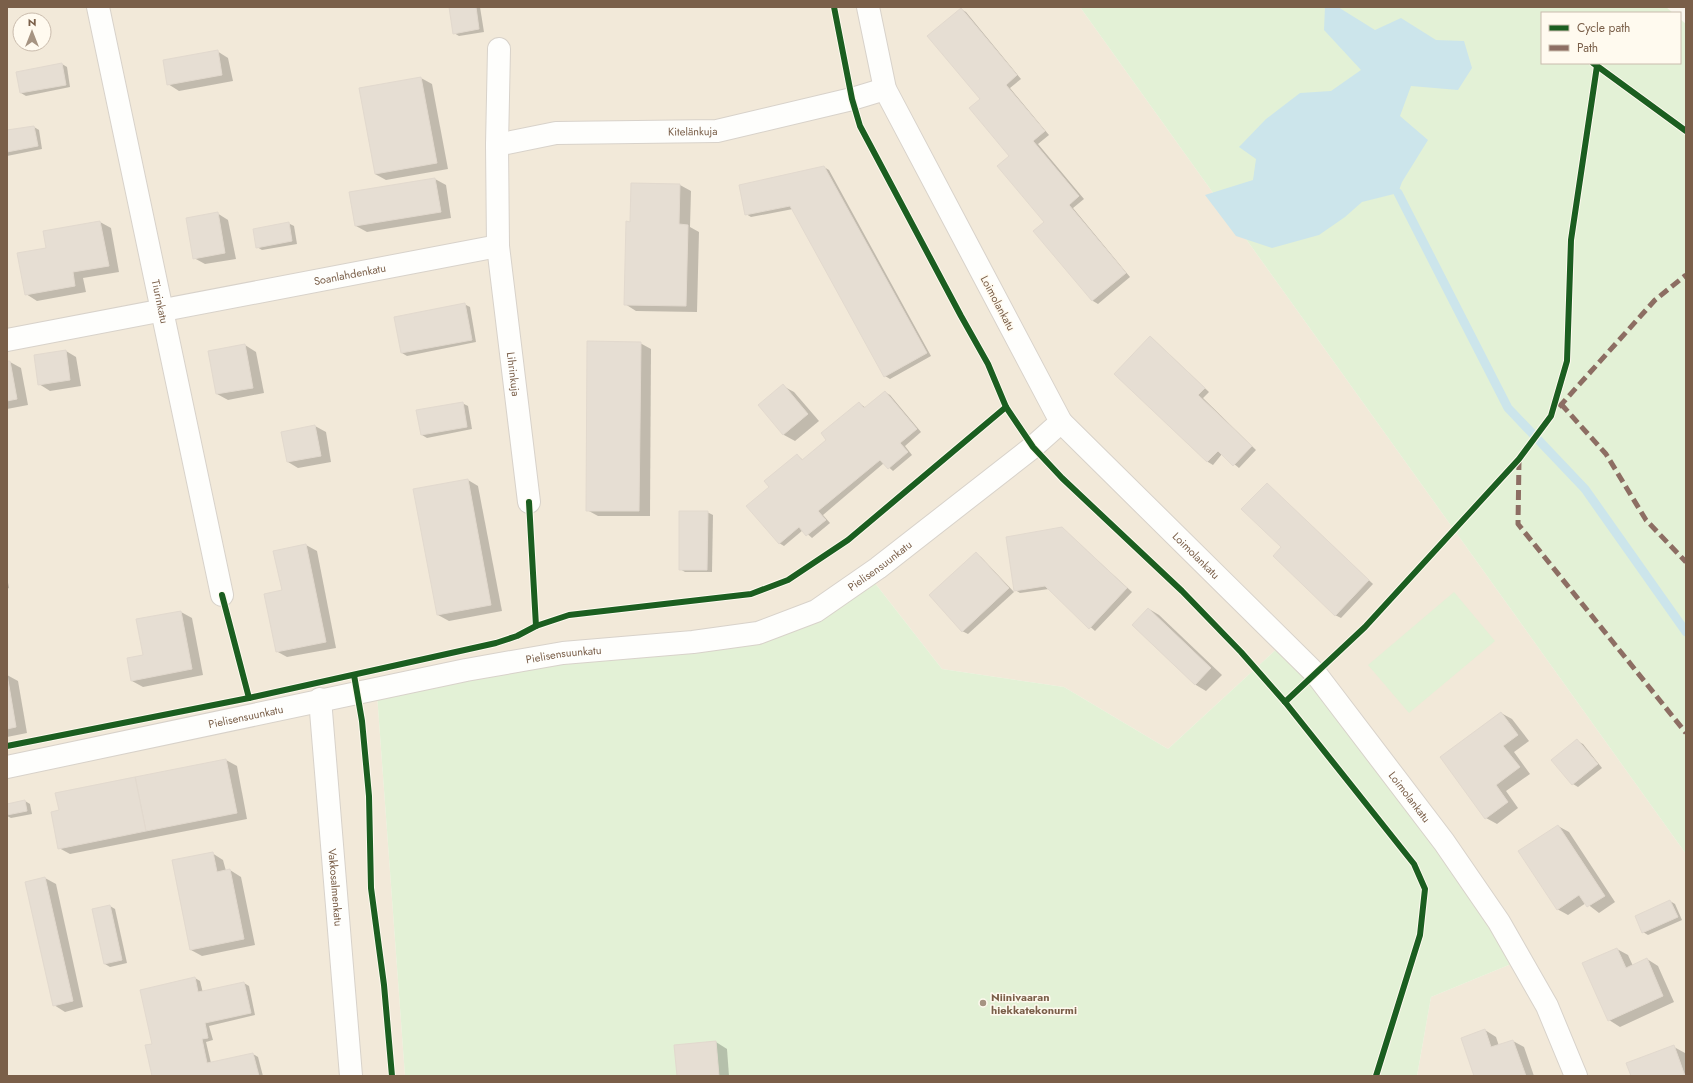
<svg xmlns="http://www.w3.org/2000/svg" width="1693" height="1083" viewBox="0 0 1693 1083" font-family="Jost,sans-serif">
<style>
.residential{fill:#f2e9d9;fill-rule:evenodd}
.green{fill:#e3f1d6}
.water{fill:#cce5eb}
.shadow{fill:#0003}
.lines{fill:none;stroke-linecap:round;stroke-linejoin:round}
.stream{stroke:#cce5eb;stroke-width:9}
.building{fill:#e6ded3;stroke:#e2d9ce}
.minor-casing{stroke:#d8d2ca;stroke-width:24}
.tertiary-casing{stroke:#d8d2ca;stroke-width:24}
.minor{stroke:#fefefc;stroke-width:22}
.tertiary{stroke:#fefefc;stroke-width:22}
.quiet{stroke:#8d6e63;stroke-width:5;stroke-dasharray:10 5;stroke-linecap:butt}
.cycleway-casing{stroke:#fffaef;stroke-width:8}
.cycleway{stroke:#1b5e20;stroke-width:6}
.poi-dot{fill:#a69482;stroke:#fffaef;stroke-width:1.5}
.labels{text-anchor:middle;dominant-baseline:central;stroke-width:3;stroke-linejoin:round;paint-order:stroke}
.street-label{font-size:11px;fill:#7a5f49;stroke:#fffaef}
.poi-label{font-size:11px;font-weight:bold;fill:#7a5f49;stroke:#fffaef;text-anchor:start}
</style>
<rect width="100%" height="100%" fill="#f9f5ec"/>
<path class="residential" d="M7,7H1080L1686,854V1076H1417L1431,997L1516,962L1281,645L1168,749L1064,687L942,669L871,578L822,615L377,694L405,1076H7ZM20,20H44V44H20Z"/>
<g class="green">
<polygon points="1080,7 1666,7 1673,13 1542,13 1542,63 1680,63 1680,19 1686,24 1686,854"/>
<polygon points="871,578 942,669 1064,687 1168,749 1281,645 1317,681 1516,962 1431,997 1417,1076 405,1076 377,694 465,674 692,648"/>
<polygon points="1454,592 1495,641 1409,713 1368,665"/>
</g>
<polygon class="water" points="1325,7 1338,7 1375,30 1401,18 1436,40 1464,41 1472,68 1458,90 1411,86 1400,116 1428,140 1402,182 1398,193 1362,202 1345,217 1319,235 1272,248 1236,236 1205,195 1253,180 1256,159 1239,147 1266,119 1300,93 1331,91 1361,70 1324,30"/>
<g class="shadow">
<polygon points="450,7 480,7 484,32 459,36 454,33"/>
<polygon points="961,9 966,12 1021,79 1010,88 1049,135 1038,144 1084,199 1073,208 1130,277 1098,304 1093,301 1034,231 1045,222 981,99"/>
<polygon points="217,51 228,58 233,81 179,91 168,84"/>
<polygon points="62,64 67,67 70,87 26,96 21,93"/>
<polygon points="421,78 432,84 448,169 386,180 375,174"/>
<polygon points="34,127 39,130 42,149 7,156 7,131"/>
<polygon points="824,167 829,170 931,356 890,379 885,376 793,209 751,217 746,214"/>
<polygon points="435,179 446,185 451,218 367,232 356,226"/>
<polygon points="680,185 691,191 690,227 699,232 697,312 636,311 625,304 631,223"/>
<polygon points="217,213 228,220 236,259 205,264 194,258"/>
<polygon points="100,222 111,228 119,272 83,278 86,292 37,301 26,294 47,249"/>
<polygon points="288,223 294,226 297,244 262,250 257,247"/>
<polygon points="464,304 470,307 476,342 407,356 402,353"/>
<polygon points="1151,337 1209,392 1203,398 1256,450 1239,468 1222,454 1213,465 1208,462 1116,374"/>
<polygon points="640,343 651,349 650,516 598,516 587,510"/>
<polygon points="245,345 256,352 264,393 228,400 217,394"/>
<polygon points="66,351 76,357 81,386 50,391 39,384"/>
<polygon points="7,362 10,362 21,368 28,405 7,409"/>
<polygon points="783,386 794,392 819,421 795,441 784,435 759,405"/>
<polygon points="885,392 890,395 921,432 905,446 912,455 893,471 884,463 823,515 830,523 812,538 803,530 784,546 779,543 770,487 797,455 803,460 827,440 859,403 866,408"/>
<polygon points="462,403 468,406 472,429 427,438 422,435"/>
<polygon points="315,426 326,432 331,462 298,468 288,462"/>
<polygon points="468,480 478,486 502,611 449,621 438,615"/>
<polygon points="1267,484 1373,584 1341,618 1335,615 1282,547"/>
<polygon points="707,512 713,515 712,572 685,572 680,569"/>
<polygon points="1062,528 1132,592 1095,631 1049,589 1020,593 1015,590"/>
<polygon points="306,545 317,551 336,648 287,657 276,651 283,591"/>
<polygon points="976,554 981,557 1014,592 968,634 962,631"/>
<polygon points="7,577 9,588 7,589"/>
<polygon points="1149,609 1159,615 1222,675 1206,691 1196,685 1133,625"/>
<polygon points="181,612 192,618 203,675 143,687 132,681 145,655"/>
<polygon points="7,675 18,681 27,733 7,737"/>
<polygon points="1501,713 1512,719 1529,741 1514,752 1530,774 1506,791 1518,808 1497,824 1486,818"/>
<polygon points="1577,741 1583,744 1602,768 1578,787 1573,784"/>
<polygon points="226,760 237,766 247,819 70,854 59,848"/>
<polygon points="25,801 30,804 32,814 11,818 7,816 7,805"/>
<polygon points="1558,826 1569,832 1615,902 1599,913 1586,903 1568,915 1557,909"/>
<polygon points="212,853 223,860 226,871 230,870 241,877 255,945 202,956 191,950 173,861"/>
<polygon points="45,878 56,884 83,1007 65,1012 54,1005"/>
<polygon points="1670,901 1675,904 1682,920 1648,935 1643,932"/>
<polygon points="110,906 115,909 127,963 110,967 105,964 94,910"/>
<polygon points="1617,949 1628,955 1633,966 1647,959 1658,966 1674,1002 1620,1027 1609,1020"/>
<polygon points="195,978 200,981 203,993 244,983 249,986 255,1015 209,1026 213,1040 206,1042 211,1063 253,1054 258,1057 263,1076 153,1076 154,1045"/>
<polygon points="1485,1030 1496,1037 1499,1046 1513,1041 1524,1047 1534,1076 1475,1076"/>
<polygon points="716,1042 727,1049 729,1076 678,1076"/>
<polygon points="1674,1047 1685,1053 1686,1076 1632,1076"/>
</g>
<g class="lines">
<polyline class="stream" points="1398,193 1508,408 1585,489 1686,632"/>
</g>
<g class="building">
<polygon points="449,7 476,7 479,29 453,34"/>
<polygon points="961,8 1017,75 1006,85 1045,131 1033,141 1079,196 1069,205 1126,273 1092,301 1033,231 1044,222 997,166 1009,156 969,108 980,99 927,36"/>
<polygon points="218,50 222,75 167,85 163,60"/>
<polygon points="62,63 66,85 20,93 16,72"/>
<polygon points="421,77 437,163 375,174 359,88"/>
<polygon points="34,126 38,146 7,152 7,130"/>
<polygon points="824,166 927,353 884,377 790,206 745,215 739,185"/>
<polygon points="435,178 441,212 355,226 349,192"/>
<polygon points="631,183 680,184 679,224 688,225 686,306 624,305 626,221 630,222"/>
<polygon points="218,212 225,253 193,259 186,218"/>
<polygon points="100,221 109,266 73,272 75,286 25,295 17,253 46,248 43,231"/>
<polygon points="289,222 292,241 256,248 253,229"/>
<polygon points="465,303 472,340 401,353 394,317"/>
<polygon points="1150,336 1205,388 1198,395 1252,446 1233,466 1218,451 1207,462 1114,374"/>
<polygon points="587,341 641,342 639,511 586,511"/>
<polygon points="245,344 253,388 216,394 208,351"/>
<polygon points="66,350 70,380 38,385 34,355"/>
<polygon points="7,361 10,361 17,399 7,401"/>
<polygon points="783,384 808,414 783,435 758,405"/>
<polygon points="885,391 917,429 900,443 908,452 888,469 880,460 818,511 826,520 806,536 799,527 779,544 746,506 769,487 764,481 797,454 802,460 826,440 821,433 859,402 864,408"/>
<polygon points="463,402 467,427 421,435 416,410"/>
<polygon points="315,425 321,456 287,462 281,432"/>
<polygon points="468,479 491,605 437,615 413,489"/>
<polygon points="1267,483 1369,580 1335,616 1273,556 1281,547 1241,509"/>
<polygon points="679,511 708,511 707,570 679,570"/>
<polygon points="1062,527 1127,588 1089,629 1045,586 1014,591 1006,537"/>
<polygon points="306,544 326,642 276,652 264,594 282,590 273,551"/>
<polygon points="976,552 1009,588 962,632 929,595"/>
<polygon points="1148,608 1211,668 1195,685 1132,625"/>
<polygon points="181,611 192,669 131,681 127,658 143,655 136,619"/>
<polygon points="7,674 16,727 7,729"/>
<polygon points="1501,712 1518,735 1503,746 1520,767 1496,785 1508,802 1485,819 1440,757"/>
<polygon points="1577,739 1598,764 1572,785 1551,760"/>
<polygon points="226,759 237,813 146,831 135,777"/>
<polygon points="135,777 146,831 58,849 51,812 59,810 55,793"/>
<polygon points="25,800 27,811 7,815 7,804"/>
<polygon points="1558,825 1605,896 1587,907 1579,895 1557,910 1518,851"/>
<polygon points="213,852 217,872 230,869 244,939 190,950 172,860"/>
<polygon points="45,877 73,1001 53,1006 25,882"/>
<polygon points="1670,900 1678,917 1642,933 1635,916"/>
<polygon points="110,905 122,960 104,964 92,909"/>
<polygon points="1617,948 1626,968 1647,958 1663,996 1608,1021 1582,963"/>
<polygon points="195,977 198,992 244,982 251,1013 205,1023 208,1038 202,1039 207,1063 253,1053 259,1076 152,1076 145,1045 152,1044 140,990"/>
<polygon points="1485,1029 1491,1047 1513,1040 1526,1076 1474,1076 1461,1038"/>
<polygon points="716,1041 719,1076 677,1076 674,1045"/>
<polygon points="1674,1045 1685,1076 1631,1076 1626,1063"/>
</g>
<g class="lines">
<defs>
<g id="minor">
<path id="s1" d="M98,7L222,595"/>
<path id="s2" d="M497,145L556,133L717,131L852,99L885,89"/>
<path id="s3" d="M498,246L529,502"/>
<path id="s4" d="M7,340L498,246L497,145L499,49"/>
<path id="s5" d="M1061,422L1316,674L1444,842L1499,922L1547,1006L1576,1076"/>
<path id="s6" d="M320,699L351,1076"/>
</g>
<g id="tertiary">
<path id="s7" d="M7,767L466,670L563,653L693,642L758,633L816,611L878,568L1033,447L1061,422L885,89L868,7"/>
</g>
</defs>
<use href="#minor" class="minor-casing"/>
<use href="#tertiary" class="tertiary-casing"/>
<use href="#minor" class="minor"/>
<use href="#tertiary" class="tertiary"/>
<g class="quiet">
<polyline points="1561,404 1606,454 1646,520 1686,562"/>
<polyline points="1559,407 1655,300 1686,275"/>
<polyline points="1519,460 1518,524 1686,733"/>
</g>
<defs>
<g id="cycleway">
<polyline points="834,7 852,99 860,126 961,316 988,364 1006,407 1033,447 1062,478 1182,591 1241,652 1285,702 1414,864 1425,889 1420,935 1376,1076"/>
<polyline points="1593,63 1686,131"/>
<polyline points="529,502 536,626"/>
<polyline points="222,595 249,698"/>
<polyline points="354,675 362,721 369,796 371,888 384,985 392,1076"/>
<polyline points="1285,702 1365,627 1519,459 1551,416 1567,361 1571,240 1597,66"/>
<polyline points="7,746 249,698 496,643 517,636 536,626 569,615 751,594 788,580 848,540 1006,407"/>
</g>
</defs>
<use href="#cycleway" class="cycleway-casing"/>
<use href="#cycleway" class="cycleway"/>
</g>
<circle class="poi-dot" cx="983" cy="1003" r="4"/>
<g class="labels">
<g class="street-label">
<text stroke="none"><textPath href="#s2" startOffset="197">Kitelänkuja</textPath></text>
<text stroke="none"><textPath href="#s4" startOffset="349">Soanlahdenkatu</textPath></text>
<text stroke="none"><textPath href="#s1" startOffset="301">Tiurinkatu</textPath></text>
<text transform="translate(998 303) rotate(62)">Loimolankatu</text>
<text stroke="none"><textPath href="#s3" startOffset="129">Lihrinkuja</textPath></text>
<text stroke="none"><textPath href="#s5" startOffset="190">Loimolankatu</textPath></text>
<text stroke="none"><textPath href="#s7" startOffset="904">Pielisensuunkatu</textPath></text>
<text stroke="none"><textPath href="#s7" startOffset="568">Pielisensuunkatu</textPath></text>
<text stroke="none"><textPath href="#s7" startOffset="244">Pielisensuunkatu</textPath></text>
<text stroke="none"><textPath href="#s5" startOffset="513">Loimolankatu</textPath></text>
<text stroke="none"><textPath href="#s6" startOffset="189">Vakkosalmenkatu</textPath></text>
</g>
<g class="poi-label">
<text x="991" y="997">Niinivaaran<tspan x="991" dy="13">hiekkatekonurmi</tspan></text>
</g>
</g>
<rect width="1693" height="1083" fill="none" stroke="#7a5f49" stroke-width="16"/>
<rect x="1541" y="12" width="140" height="52" fill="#fffaef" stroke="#cabcad"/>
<rect x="1549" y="25" width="20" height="6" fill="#1b5e20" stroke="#cabcad"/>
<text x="1577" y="32" font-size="12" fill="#7a5f49">Cycle path</text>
<rect x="1549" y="45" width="20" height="6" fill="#8d6e63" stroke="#cabcad"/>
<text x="1577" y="52" font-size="12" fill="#7a5f49">Path</text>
<g transform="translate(32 32)"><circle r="19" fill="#fffaef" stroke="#cabcad"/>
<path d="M0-3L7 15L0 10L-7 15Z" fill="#a69482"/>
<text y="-6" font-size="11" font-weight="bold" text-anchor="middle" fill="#7a5f49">N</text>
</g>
</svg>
